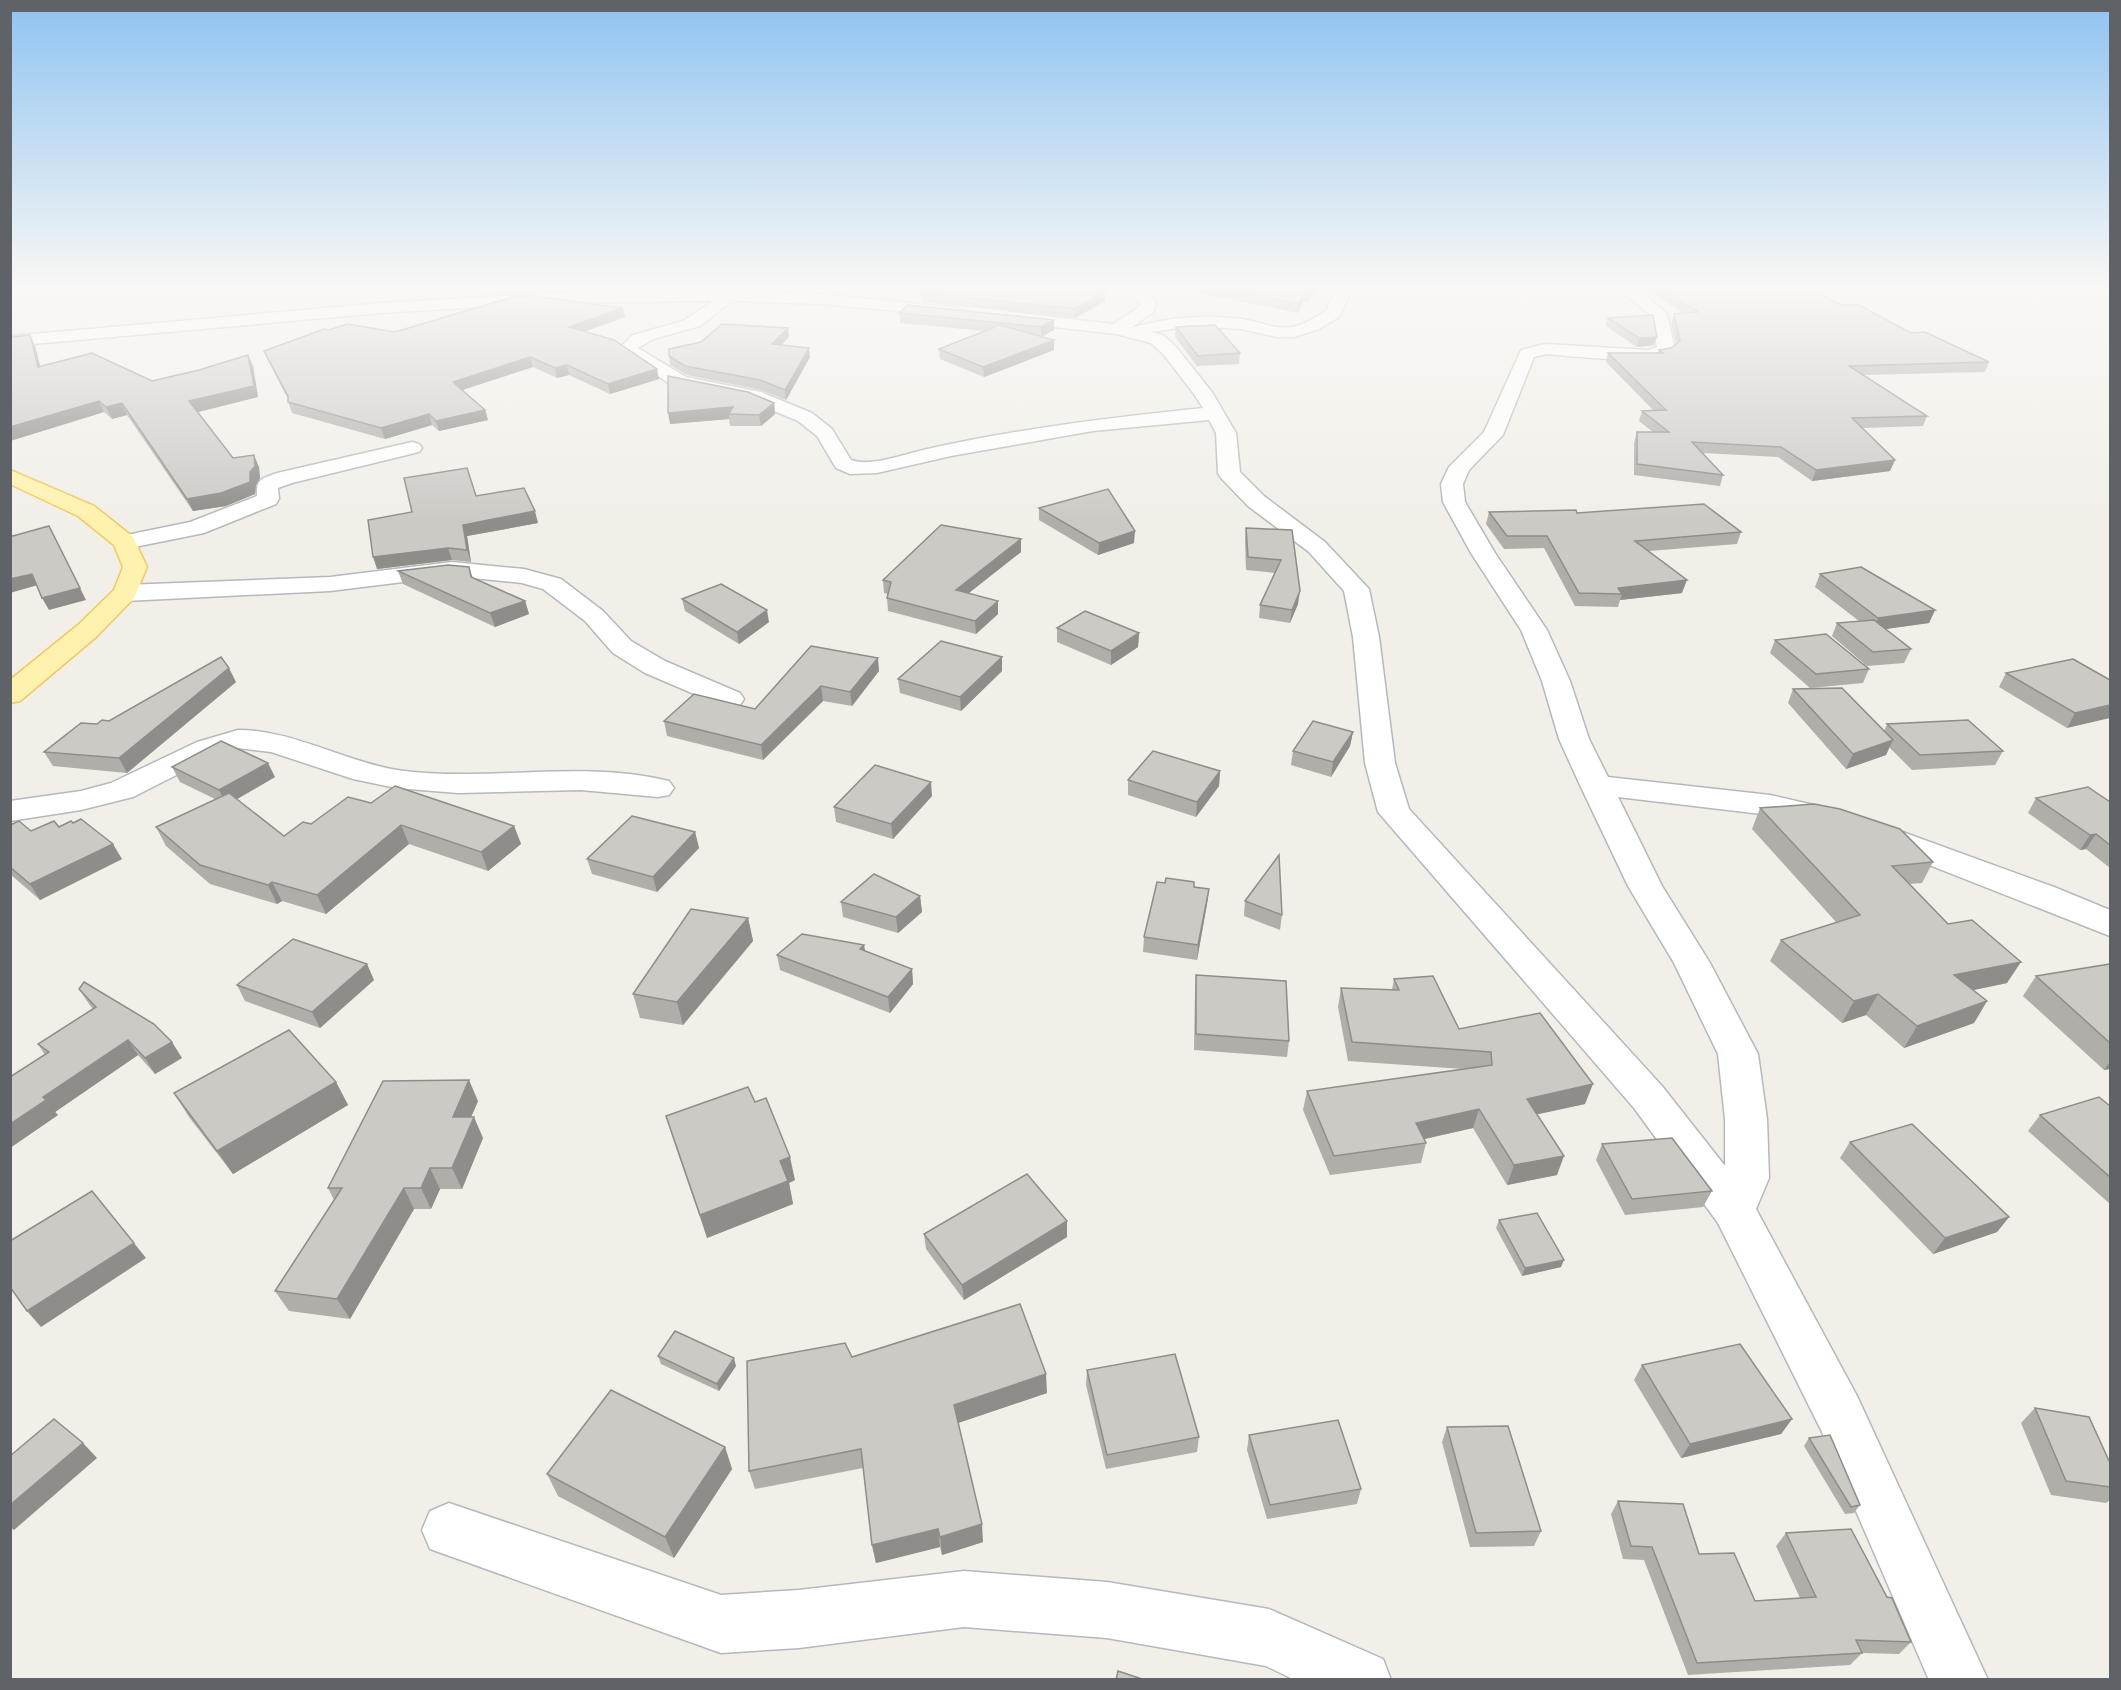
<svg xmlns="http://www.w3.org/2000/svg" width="2121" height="1690" viewBox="0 0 2121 1690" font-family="'Sofia Sans Condensed',sans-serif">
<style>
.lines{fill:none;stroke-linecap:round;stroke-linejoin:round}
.minor-casing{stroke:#b5b8bc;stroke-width:3}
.major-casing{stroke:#f2c960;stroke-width:3}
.minor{fill:#fff;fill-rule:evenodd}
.major{fill:#fff2af;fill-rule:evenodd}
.wall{fill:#afaea9}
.shaded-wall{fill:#8f8d8a}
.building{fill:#cccac5;stroke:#8f8d8a;stroke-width:1.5}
</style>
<rect width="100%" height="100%" fill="#f1efe8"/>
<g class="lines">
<defs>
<g id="minor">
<path d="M1126,284H1142L1156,304L1153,312L1131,328C1168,317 1204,314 1242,319C1258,321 1275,330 1292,327C1304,325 1316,317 1326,311L1338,284H1354L1339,317L1319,329L1294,337H1276L1242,329L1192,326L1151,332L1163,335L1176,347L1212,392L1236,433L1240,472L1264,496L1325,542L1369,589L1379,637L1395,763L1409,809L1662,1086L1725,1166V1119L1718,1054L1674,963L1628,886L1580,785L1559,739L1542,681L1521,630L1471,553L1443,502L1441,484L1449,467L1484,432L1521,350L1545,344L1648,350L1657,347L1651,316L1623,292L1621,289L1623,284H1639L1637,288L1667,314L1675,350C1662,367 1569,356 1546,354L1534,357L1503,435L1469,470L1463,484L1465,502L1495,553L1547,630L1570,681L1589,739L1608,777L1770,795L1831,809L1836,816L1831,823L1820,826L1770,815L1618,797L1662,886L1710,963L1758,1054L1767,1119L1769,1178L1756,1209L1857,1396L1988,1680H1929L1821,1430L1718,1223L1634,1108L1378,812L1365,763L1353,637L1344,591L1309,552L1248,506L1221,478L1218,473L1216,433L1209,420L1093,431L951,456L877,473L850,474L836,468L817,436L798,421L750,401L673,386L618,349L633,335L683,321L713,301L548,303L382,313L10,346V336L382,303L548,293L728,291L821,294L958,308L960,311L958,314L952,316L821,304L732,301L700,326L653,339L638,348L686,377L761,392L812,413L832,429L851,460C871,467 902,455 923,450C1015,429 1108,418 1203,408L1194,394L1164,355L1151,343L1116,334L1010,322L1002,317L1010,312L1113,324L1139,307L1140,304Z"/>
<path d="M412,442L419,444L422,448L419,452L292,483L278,488L279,499L276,504L204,533L125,549L117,547L113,542L117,537L190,522L257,496C256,478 262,479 277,473Z"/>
<polygon points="452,562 524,569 561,579 603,611 631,641 665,661 740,693 744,699 740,705 730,708 720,705 645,673 613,653 585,621 543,589 522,583 452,576 330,591 125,601 116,598 112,593 116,588 125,585 330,577"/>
<path d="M238,730C293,730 343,761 397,770C487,783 579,759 669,781L674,788L669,795L658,797L581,790L458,793L396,788L353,779L271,752L238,748L204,761L133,797L81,810L10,821V801L81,791L111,783L197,742Z"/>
<polygon points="1875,822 2054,887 2110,910 2110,936 1863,839 1859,832 1863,825"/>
<polygon points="449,1503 721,1595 799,1590 964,1571 1107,1582 1269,1609 1383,1659 1391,1680 1295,1680 1266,1666 1107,1638 964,1627 799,1648 721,1653 430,1549 422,1530 430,1511"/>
</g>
<polygon id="major" points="10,470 94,506 133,537 147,567 134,598 96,637 20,701 10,703 10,680 78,625 114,590 123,567 114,545 78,516 10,484"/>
</defs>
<use href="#minor" class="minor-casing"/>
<use href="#major" class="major-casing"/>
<use href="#minor" class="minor"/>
<use href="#major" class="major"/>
</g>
<g class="wall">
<polygon points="1060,284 1057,288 1105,301 1075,318 922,302 921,293"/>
<polygon points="1202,284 1322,284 1308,302 1303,302 1298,313 1199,293 1200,285"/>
<polygon points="1651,284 1801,284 1841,305 1911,333 1989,362 1985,372 1863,375 1927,416 1923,426 1862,428 1895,460 1890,471 1812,481 1778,457 1703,453 1723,475 1720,486 1634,475 1634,443 1637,432 1653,432 1639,421 1642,411 1653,410 1606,362 1608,353 1658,353 1659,350 1671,348 1676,344 1671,323 1674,314 1683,313 1650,291"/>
<polygon points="900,313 1054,320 1054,330 1042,337 1054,350 984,377 940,359 939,349 984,331 900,323"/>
<polygon points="625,317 585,332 659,379 610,394 569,375 557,378 533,367 462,390 485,410 488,420 439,431 432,425 385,439 292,413 288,402 288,399 268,361 264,351 395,332"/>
<polygon points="1608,318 1654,345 1637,347 1606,326"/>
<polygon points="1176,327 1240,353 1239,364 1197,366 1175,337"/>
<polygon points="30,335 35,346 40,366 152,381 253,366 258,397 198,412 233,458 259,467 260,478 256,485 255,494 226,506 193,511 127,415 112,419 104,412 10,441 10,337"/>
<polygon points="789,337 781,345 810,357 786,400 761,390 687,375 670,365 669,356"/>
<polygon points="774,403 775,414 761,426 730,426 729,419 670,424"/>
<polygon points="476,496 538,523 467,536 471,562 452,560 377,569 412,512"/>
<polygon points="1039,508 1134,543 1098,555 1039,520"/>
<polygon points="1489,512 1577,513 1741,532 1737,544 1649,551 1682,593 1620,600 1618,607 1575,606 1544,548 1504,549 1486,524"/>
<polygon points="1246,528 1292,530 1298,604 1290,623 1259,618 1260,605 1276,573 1246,570 1245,540"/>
<polygon points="1021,539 1021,552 969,593 998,614 976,634 888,611 887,598 888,594 884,593 883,580"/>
<polygon points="469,567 473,578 525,601 529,614 495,627 403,584 398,571"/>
<polygon points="1820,574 1935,610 1929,623 1885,629 1911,649 1904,663 1867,666 1832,636 1837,623 1859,621 1815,587"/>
<polygon points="682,599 769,622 739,644 685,611"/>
<polygon points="1057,628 1139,633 1138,647 1111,665 1057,642"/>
<polygon points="1775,640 1869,669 1863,683 1810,688 1770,653"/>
<polygon points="811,646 879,671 852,706 823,701 763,760 667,736 664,721 755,709"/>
<polygon points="1002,657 1002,671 961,711 900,693 898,679"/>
<polygon points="2006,673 2110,680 2067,728 1999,687"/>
<polygon points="236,682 127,773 53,766 44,752 97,724"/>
<polygon points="1793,689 1884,731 1887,724 2003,751 1995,765 1912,770 1889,747 1886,755 1846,769 1788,703"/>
<polygon points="1353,732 1350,746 1331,777 1291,765 1293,751"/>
<polygon points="172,767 275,777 237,799 284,836 311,824 371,803 514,826 521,844 488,871 409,844 326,914 282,901 277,904 210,884 166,846 156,827 215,799 180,782"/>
<polygon points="1220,771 1219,786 1196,817 1128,795 1128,780"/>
<polygon points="932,796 893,839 836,822 834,807"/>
<polygon points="2036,798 2110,802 2110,868 2086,849 2080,850 2028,813"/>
<polygon points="1760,808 1933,862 1922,883 1909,884 2007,983 1973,990 1987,1001 1974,1023 1904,1048 1866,1015 1842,1023 1770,961 1781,940 1836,922 1752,829"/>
<polygon points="10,825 31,831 59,827 122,859 40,900 10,874"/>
<polygon points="695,832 699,848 657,892 592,874 587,859"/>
<polygon points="1165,883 1209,889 1207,904 1197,960 1143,952 1144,937"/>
<polygon points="920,896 922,912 898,933 843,917 841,902"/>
<polygon points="1245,901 1282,915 1280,930 1244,916"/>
<polygon points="748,918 753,941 683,1025 640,1018 633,994"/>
<polygon points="864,945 865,951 912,969 913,984 890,1013 780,970 777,955"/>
<polygon points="2110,964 2110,1069 2104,1070 2023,996 2036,976"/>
<polygon points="1196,975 1289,1041 1287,1057 1194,1050 1195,991"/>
<polygon points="1394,979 1459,1029 1585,1104 1537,1114 1557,1175 1507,1185 1473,1128 1424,1139 1426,1143 1421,1163 1330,1175 1303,1110 1307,1091 1463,1069 1348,1061 1338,1007 1341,988 1392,990"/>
<polygon points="374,980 320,1028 245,1001 237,985"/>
<polygon points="79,989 182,1058 155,1074 138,1055 55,1112 58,1115 10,1148 10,1077 45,1055 38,1044 93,1009 89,1004"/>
<polygon points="336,1082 348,1105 233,1174 189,1117 174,1093"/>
<polygon points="478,1101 471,1117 483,1138 462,1189 440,1189 431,1209 414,1209 350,1319 289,1311 275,1291 334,1200 328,1188"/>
<polygon points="755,1102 795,1180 789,1183 793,1204 707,1238 673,1139 666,1116"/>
<polygon points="2110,1106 2110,1204 2028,1131 2040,1115"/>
<polygon points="1850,1142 2009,1217 1997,1232 1933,1254 1840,1158"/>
<polygon points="1602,1144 1712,1191 1703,1207 1625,1215 1596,1160"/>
<polygon points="1499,1220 1561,1267 1522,1276 1496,1228"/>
<polygon points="1067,1221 1067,1237 964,1300 926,1249 924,1234"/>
<polygon points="658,1356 736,1366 719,1391 661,1364"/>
<polygon points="852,1357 1047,1393 958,1423 983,1542 942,1555 940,1547 876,1563 872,1545 863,1468 755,1489 749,1471"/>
<polygon points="1642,1365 1792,1419 1781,1434 1681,1458 1634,1380"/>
<polygon points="1087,1370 1199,1437 1197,1452 1106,1469 1086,1385"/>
<polygon points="2035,1408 2110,1463 2110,1500 2106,1503 2051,1495 2021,1423"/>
<polygon points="1447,1427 1541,1531 1534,1546 1470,1547 1442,1442"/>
<polygon points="1249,1435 1361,1489 1357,1504 1267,1519 1247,1450"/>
<polygon points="1809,1438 1860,1505 1854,1513 1845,1514 1804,1446"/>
<polygon points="725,1447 732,1469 674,1558 558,1496 547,1474"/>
<polygon points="1618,1501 1699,1554 1755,1601 1800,1598 1776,1546 1786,1533 1911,1642 1899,1654 1862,1653 1850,1665 1688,1675 1644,1560 1623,1559 1611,1514"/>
</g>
<g class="shaded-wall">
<polygon points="1052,284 1060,285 1049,296 1049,287"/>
<polygon points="1317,284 1322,284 1308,302 1309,294"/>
<polygon points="1105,292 1105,301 1075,318 1075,309"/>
<polygon points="1304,293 1303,302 1298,313 1299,304"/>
<polygon points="623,308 625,317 571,336 569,327"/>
<polygon points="1054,320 1054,330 1041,337 1041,327"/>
<polygon points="788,328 789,337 773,353 772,344"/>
<polygon points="30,335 35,346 43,378 38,367"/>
<polygon points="1657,337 1654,345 1637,347 1639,338"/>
<polygon points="1054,340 1054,350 984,377 983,367"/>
<polygon points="809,348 810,357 786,400 785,390"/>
<polygon points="248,355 253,366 258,397 194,413 189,401"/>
<polygon points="530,357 533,367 456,392 453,382"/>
<polygon points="567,365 569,375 557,378 555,368"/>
<polygon points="657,369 659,379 610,394 608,384"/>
<polygon points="99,401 104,412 10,441 10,427"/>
<polygon points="122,403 127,415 112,419 106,407"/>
<polygon points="774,403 775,414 761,426 759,415"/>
<polygon points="733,407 729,414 729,419 670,424 668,413"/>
<polygon points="485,410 488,420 439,431 436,421"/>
<polygon points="429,414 432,425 385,439 381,428"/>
<polygon points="254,455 259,467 260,478 256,485 255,494 226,506 193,511 187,499 250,472"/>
<polygon points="1895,460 1890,471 1812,481 1816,470"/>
<polygon points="535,511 538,523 467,536 471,562 467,550 463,525"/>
<polygon points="49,526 86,600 49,610 42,598"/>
<polygon points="1135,531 1134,543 1098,555 1099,543"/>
<polygon points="1021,539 1021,552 956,603 956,590"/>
<polygon points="448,548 452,560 377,569 373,557"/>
<polygon points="32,574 38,585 10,593 10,579"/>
<polygon points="1687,580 1682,593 1620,600 1622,594 1618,588"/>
<polygon points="1300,591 1298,604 1290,623 1292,610"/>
<polygon points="525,601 529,614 495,627 490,613"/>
<polygon points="998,601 998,614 976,634 975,621"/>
<polygon points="767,610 769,622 739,644 737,632"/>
<polygon points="1935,610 1929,623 1872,631 1878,618"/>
<polygon points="1139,633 1138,647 1111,665 1111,651"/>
<polygon points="1002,657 1002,671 961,711 960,697"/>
<polygon points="878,658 879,671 852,706 850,692"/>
<polygon points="229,668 236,682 127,773 119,758"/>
<polygon points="821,686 823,701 763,760 761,745"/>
<polygon points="2110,705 2110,718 2067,728 2075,713"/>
<polygon points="1353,732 1350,746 1331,777 1333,762"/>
<polygon points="1893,740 1886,755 1846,769 1853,754"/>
<polygon points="268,763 275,777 227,805 219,790"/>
<polygon points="1220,771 1219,786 1196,817 1197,802"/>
<polygon points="931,782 932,796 893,839 891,824"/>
<polygon points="401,825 409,844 326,914 317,895"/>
<polygon points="514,826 521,844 488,871 481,852"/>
<polygon points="695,832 699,848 657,892 653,877"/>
<polygon points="2096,834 2086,849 2080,850 2090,835"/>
<polygon points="113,844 122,859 40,900 30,884"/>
<polygon points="272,882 282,901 277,904 268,885"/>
<polygon points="1209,889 1207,904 1197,960 1198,945"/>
<polygon points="920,896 922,912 898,933 896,917"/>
<polygon points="748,918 753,941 683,1025 677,1002"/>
<polygon points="864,945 866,960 860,949"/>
<polygon points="2021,962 2007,983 1941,997 1954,975"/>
<polygon points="367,964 374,980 320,1028 312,1012"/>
<polygon points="912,969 913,984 890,1013 888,997"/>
<polygon points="1878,994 1866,1015 1842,1023 1854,1001"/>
<polygon points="1987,1001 1974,1023 1904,1048 1917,1026"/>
<polygon points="128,1040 138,1055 55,1112 58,1115 10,1148 10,1124 43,1097"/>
<polygon points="172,1042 182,1058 155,1074 145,1058"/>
<polygon points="2110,1062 2110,1069 2104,1070"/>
<polygon points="469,1080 478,1101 462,1138 453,1117"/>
<polygon points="336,1082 348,1105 233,1174 217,1151"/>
<polygon points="1593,1084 1585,1104 1521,1118 1527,1099"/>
<polygon points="1479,1109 1473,1128 1411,1142 1416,1123"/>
<polygon points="474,1117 483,1138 462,1189 452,1168"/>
<polygon points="1564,1156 1557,1175 1507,1185 1514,1165"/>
<polygon points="790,1157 795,1180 789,1183 793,1204 707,1238 700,1215 780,1161"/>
<polygon points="430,1168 440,1189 431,1209 421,1188"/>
<polygon points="404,1188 414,1209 350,1319 337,1299"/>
<polygon points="2009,1217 1997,1232 1933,1254 1945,1238"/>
<polygon points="1067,1221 1067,1237 964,1300 962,1285"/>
<polygon points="134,1243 146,1258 41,1327 27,1311"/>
<polygon points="1564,1260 1561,1267 1522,1276 1525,1268"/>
<polygon points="734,1358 736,1366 719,1391 717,1384"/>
<polygon points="1046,1374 1047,1393 955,1424 954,1405"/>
<polygon points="1792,1419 1781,1434 1681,1458 1690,1444"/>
<polygon points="83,1443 97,1458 14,1530 10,1527 10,1505"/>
<polygon points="725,1447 732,1469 674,1558 665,1537"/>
<polygon points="982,1524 983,1542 942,1555 940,1537"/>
<polygon points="938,1529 940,1547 876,1563 872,1545"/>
</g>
<g class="building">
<polygon points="931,284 1052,284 1049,287 1105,292 1075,309 921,293"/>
<polygon points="1202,284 1317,284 1309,294 1304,293 1299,304 1200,285"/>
<polygon points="1654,284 1801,284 1841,305 1859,305 1911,333 1925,332 1989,362 1849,366 1927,416 1852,418 1895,460 1816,470 1781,447 1692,442 1723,475 1637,464 1637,432 1669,432 1642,411 1666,410 1608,353 1663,353 1659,350 1671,348 1680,341 1674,314 1698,312"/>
<polygon points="534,296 623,308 569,327 614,340 657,369 608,384 567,365 555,368 530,357 453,382 485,410 436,421 429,414 381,428 288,402 288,396 264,351 324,329 329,330 347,324 395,332 512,297"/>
<polygon points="907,305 1054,320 1041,327 900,313"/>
<polygon points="1653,315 1657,337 1639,338 1608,318"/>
<polygon points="722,324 788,328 772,344 809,348 785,390 760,380 685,366 669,356 669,349 701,342"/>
<polygon points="1000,325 1054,340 983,367 939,349"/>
<polygon points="1215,325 1240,353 1198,356 1176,327"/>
<polygon points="30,335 38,367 92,353 152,381 199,370 248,355 254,386 189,401 233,458 254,455 255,466 250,472 250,482 221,493 187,499 122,403 106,407 99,401 10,427 10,337"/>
<polygon points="668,376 748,392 774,403 759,415 729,414 733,407 668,413"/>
<polygon points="467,468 476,496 524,488 535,511 463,525 467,550 448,548 373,557 368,520 412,512 404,478"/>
<polygon points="1108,489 1135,531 1099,543 1039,508"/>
<polygon points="1704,504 1741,532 1635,541 1687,580 1618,588 1622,594 1579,593 1547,536 1507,536 1489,512 1576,510 1577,513"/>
<polygon points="941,525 1021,539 956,590 998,601 975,621 887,598 891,582 883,580"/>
<polygon points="49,526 80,588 42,598 32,574 10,579 10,535 13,536"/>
<polygon points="1246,528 1292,530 1300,591 1292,610 1260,605 1281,560 1248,557"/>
<polygon points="448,565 469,567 471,577 525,601 490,613 398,571"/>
<polygon points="1861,567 1935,610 1878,618 1820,574"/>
<polygon points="721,584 767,610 737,632 682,599"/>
<polygon points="1085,611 1139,633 1111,651 1057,628"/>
<polygon points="1874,620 1911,649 1873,652 1837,623"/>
<polygon points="1826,634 1869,669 1816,674 1775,640"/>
<polygon points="941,641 1002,657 960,697 898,679"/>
<polygon points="811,646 878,658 850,692 821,686 761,745 664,721 694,694 755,709"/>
<polygon points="221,657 229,668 119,758 44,752 81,723 97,724 102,720 109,721"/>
<polygon points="2073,659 2110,680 2110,705 2075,713 2006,673"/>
<polygon points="1842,688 1893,740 1853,754 1793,689"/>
<polygon points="1968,720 2003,751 1920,755 1887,724"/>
<polygon points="1313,721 1353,732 1333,762 1293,751"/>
<polygon points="221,741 268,763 219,790 172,767"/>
<polygon points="1153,751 1220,771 1197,802 1128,780"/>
<polygon points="875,765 931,782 891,824 834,807"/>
<polygon points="395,786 514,826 481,852 401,825 317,895 272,882 268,885 200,865 156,827 229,793 284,836 303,822 311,824 348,797 371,803"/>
<polygon points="2088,787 2110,802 2110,845 2096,834 2090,835 2036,798"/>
<polygon points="1814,804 1840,809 1900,829 1933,862 1892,866 1948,924 1972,920 2021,962 1954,975 1987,1001 1917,1026 1878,994 1854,1001 1781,940 1860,915 1760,808"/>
<polygon points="632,816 695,832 653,877 587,859"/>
<polygon points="81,819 113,844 30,884 10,867 10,825 19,821 31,831 54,821 59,827 71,821 73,823"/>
<polygon points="1279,855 1282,915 1245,901"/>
<polygon points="874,874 920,896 896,917 841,902"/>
<polygon points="1166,878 1194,882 1194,887 1209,889 1198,945 1144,937 1157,882 1165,883"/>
<polygon points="691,909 748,918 677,1002 633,994"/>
<polygon points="802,934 864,945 860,949 912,969 888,997 777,955"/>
<polygon points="293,939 367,964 312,1012 237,985"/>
<polygon points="2110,964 2110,1043 2036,976"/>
<polygon points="1196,975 1286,981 1289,1041 1196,1034"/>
<polygon points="1433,976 1459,1029 1540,1013 1593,1084 1527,1099 1564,1156 1514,1165 1479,1109 1416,1123 1426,1143 1334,1156 1307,1091 1492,1065 1491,1052 1352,1042 1341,988 1399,990 1394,979"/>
<polygon points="84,982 154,1024 172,1042 145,1058 128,1040 43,1097 46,1100 10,1124 10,1077 49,1052 38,1044 96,1007 79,989"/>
<polygon points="289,1030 336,1082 217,1151 174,1093"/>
<polygon points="469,1080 453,1117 474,1117 452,1168 430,1168 421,1188 404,1188 337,1299 275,1291 342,1188 328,1188 383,1081"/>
<polygon points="748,1087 755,1102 766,1098 790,1157 780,1161 788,1181 700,1215 666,1116"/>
<polygon points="2099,1097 2110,1106 2110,1177 2040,1115"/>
<polygon points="1912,1124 2009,1217 1945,1238 1850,1142"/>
<polygon points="1672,1138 1712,1191 1632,1199 1602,1144"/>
<polygon points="1027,1174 1067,1221 962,1285 924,1234"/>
<polygon points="92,1191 134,1243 27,1311 10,1287 10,1241"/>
<polygon points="1537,1213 1564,1260 1525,1268 1499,1220"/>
<polygon points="1020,1304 1046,1374 954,1405 982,1524 940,1537 938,1529 872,1545 861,1449 749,1471 747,1361 845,1343 852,1357"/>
<polygon points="675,1331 734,1358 717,1384 658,1356"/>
<polygon points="1740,1344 1792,1419 1690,1444 1642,1365"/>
<polygon points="1175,1354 1199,1437 1107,1455 1087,1370"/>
<polygon points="611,1390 725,1447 665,1537 547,1474"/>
<polygon points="2035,1408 2089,1417 2110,1463 2110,1487 2066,1481"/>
<polygon points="54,1419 83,1443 10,1505 10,1456"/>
<polygon points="1338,1420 1361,1489 1270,1505 1249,1435"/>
<polygon points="1508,1426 1541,1531 1476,1533 1447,1427"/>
<polygon points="1830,1435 1860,1505 1851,1507 1809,1438"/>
<polygon points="1618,1501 1683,1504 1699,1554 1734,1553 1755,1601 1816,1597 1786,1533 1851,1529 1887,1597 1892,1598 1911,1642 1856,1640 1862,1653 1697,1663 1652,1547 1631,1546"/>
<polygon points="1118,1671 1145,1680 1116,1680"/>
</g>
<linearGradient id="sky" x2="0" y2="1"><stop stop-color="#8fc3f1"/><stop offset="0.55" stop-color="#f9f8f5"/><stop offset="1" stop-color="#f9f8f5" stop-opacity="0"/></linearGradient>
<rect width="2121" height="521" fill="url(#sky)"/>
<rect width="2121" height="1690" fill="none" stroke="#5f6368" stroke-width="24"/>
</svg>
